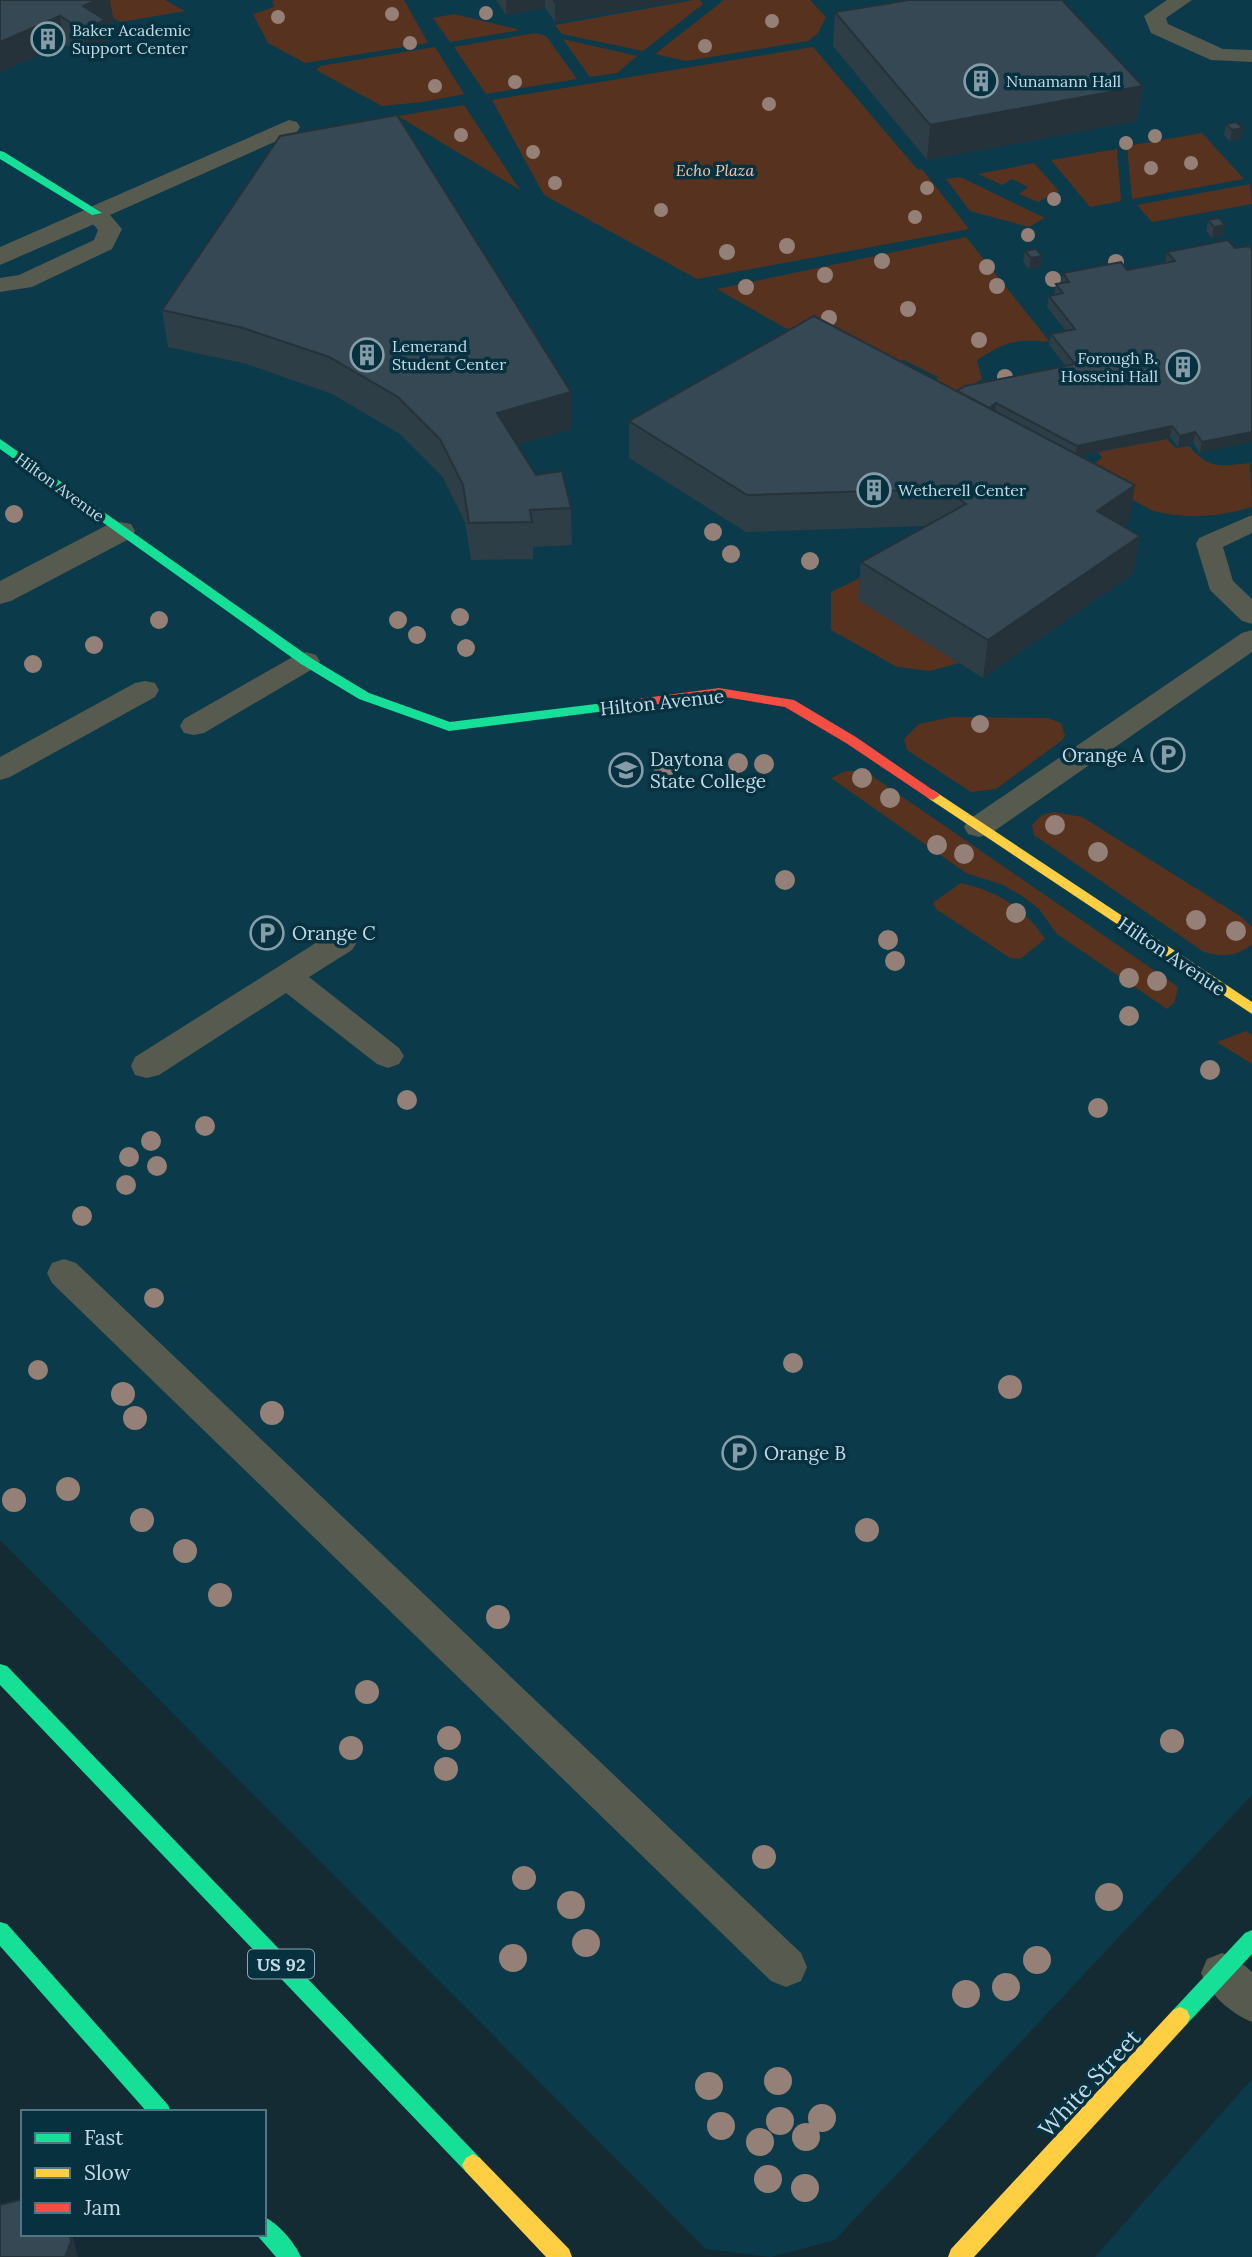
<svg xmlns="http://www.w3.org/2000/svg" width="1252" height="2257" viewBox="0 0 1252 2257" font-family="Lora,serif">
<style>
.built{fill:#0b3a4a}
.green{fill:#57331f}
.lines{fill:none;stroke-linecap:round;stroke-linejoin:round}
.lane{fill:#565a4f;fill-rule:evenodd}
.street{fill:#565a4f;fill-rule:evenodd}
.fast{fill:#16e098;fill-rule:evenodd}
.slow{fill:#ffcf43;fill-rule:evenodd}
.jam{fill:#f24e42;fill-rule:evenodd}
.tree{fill:#948076}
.wall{fill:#2e3e47}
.shaded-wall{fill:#25323a}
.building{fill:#354853;stroke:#25323a;stroke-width:2}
.labels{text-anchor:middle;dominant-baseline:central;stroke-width:7;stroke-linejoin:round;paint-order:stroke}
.far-poi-label{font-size:16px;fill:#c2dbe7;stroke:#083140;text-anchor:start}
.far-park-label{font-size:16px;font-style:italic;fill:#fbc6ac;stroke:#083140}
.far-street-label{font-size:16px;fill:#c2dbe7;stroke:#083140}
.shield{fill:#083140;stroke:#8aa8b5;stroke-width:2}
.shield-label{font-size:18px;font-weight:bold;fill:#c2dbe7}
.street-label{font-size:19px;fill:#c2dbe7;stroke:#083140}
.poi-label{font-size:19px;fill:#c2dbe7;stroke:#083140;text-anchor:start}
.near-street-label{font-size:23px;fill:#c2dbe7;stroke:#083140}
</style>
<rect width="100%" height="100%" fill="#152b33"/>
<g class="built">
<polygon points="0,0 1252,0 1252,1795 835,2240 771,2257 706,2249 0,1540"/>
<polygon points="1252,2079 1252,2257 1095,2257"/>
</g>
<g class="green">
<polygon points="104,0 165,0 185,11 121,22 113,18"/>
<polygon points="275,0 404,0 428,43 305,63 268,43 253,14 274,7 272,1"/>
<polygon points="694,0 700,0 703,4 643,51 562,34 555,25"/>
<polygon points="724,0 810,0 826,17 818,33 808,41 686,61 655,54"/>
<polygon points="454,14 520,30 450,42 433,18"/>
<polygon points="536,33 546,36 577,79 486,94 454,47"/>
<polygon points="563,39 637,56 617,73 590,77"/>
<polygon points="435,47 464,94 423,102 382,106 316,70 320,66"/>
<polygon points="813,47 918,170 922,169 969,229 697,279 544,195 492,100"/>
<polygon points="464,105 520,190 398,116"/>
<polygon points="1202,133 1244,179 1132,199 1127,146"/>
<polygon points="1117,149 1121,201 1090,207 1051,160"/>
<polygon points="1034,163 1059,191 1038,202 1019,194 1028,187 1012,179 1002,185 978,174"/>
<polygon points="960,177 1045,218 1029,227 970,211 946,179"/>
<polygon points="1250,184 1252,204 1152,222 1137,205"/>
<path d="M966,237L1050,342C1015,339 1007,341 977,360L982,379L947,400L928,389L938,377L904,360L885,366L839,341L785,328L717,289Z"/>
<path d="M1167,439L1176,448L1189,446C1210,470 1220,466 1250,463L1252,507C1218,517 1185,520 1151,510L1081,472L1102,458L1098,452Z"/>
<polygon points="860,578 859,600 959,663 930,671 897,667 831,630 831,592"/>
<polygon points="951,717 1048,718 1061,723 1065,736 1061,741 996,789 971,792 907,750 904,739 919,724"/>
<polygon points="846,771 865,771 1174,984 1178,988 1174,1003 1167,1009 1057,934 1039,909 1022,896 1003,885 966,873 831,778"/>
<path d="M1054,812L1082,817L1240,916L1252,927V944C1237,957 1222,957 1204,952L1034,835L1032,825L1042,815Z"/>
<path d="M961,883C998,892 1024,907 1045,939L1020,959L1010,958L936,909L933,904L935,901Z"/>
<polygon points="1246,1031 1252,1035 1252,1064 1217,1042"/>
</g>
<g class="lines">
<g class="lane">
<polygon points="1167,0 1192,0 1166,18 1168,24 1223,49 1252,50 1252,62 1211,60 1151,33 1144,16"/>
<polygon points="289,120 297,122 300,127 297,132 110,215 122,229 112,249 32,287 0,292 0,278 19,275 94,240 98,230 84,213 88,208"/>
<polygon points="1252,515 1252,533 1223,547 1233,581 1252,599 1252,624 1242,621 1210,590 1196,544 1199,538"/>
<polygon points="1252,630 1252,652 990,834 979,837 968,834 964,827 968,820 1242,633"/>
<polygon points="306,652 316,655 320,661 316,667 204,733 194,735 184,733 180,726 184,719 296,655"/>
<polygon points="145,681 155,683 159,690 155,697 10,777 0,780 0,757 135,683"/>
<polygon points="341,931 352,934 357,942 352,950 309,977 399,1048 404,1056 399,1064 388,1068 377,1064 286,993 159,1075 147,1078 135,1075 131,1066 135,1057 330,934"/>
<polygon points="64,1259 76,1263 801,1953 807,1967 801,1981 786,1987 771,1981 52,1283 47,1273 52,1263"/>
<path d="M1222,1953L1237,1959L1252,1972V2022C1230,2013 1210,1995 1201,1973L1207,1959Z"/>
</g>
<g class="street">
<polygon points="96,205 106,207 109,213 106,219 0,265 0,247"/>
<polygon points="120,522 131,524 135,531 131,538 11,601 0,604 0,581 109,524"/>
</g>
<g class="fast">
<polygon points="0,151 4,152 102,213 92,215 0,159"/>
<polygon points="0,439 311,658 369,693 450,722 637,699 644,703 637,707 449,731 359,699 301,664 0,449"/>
<polygon points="0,1664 7,1666 480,2158 484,2165 480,2172 473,2176 466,2172 0,1685"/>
<polygon points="0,1922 7,1924 168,2105 171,2112 147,2112 0,1946"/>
<polygon points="1252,1930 1252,1954 1187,2024 1180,2027 1173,2024 1170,2017 1173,2010 1245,1933"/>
<path d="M264,2217C278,2223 295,2243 301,2257H276L256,2234H264Z"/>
</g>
<g class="slow">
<polygon points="933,790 1252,1002 1252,1014 928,798 926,795"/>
<polygon points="1180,2007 1187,2010 1190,2017 1187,2024 974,2257 948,2257 951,2249 1173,2010"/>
<polygon points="473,2154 480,2158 569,2249 572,2257 546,2257 466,2172 462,2165 466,2158"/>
</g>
<polygon class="jam" points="719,688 794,700 856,737 940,795 933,800 928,798 846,743 785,707 719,696 637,707 630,703 637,699"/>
</g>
<g class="tree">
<circle cx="486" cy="13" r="7"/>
<circle cx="392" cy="14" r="7"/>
<circle cx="278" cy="17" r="7"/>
<circle cx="772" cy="21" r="7"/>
<circle cx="410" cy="43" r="7"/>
<circle cx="705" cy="46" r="7"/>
<circle cx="515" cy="82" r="7"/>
<circle cx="435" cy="86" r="7"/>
<circle cx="769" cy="104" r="7"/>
<circle cx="461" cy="135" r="7"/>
<circle cx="1155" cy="136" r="7"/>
<circle cx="1126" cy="143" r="7"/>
<circle cx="533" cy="152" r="7"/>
<circle cx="1191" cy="163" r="7"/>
<circle cx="1151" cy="168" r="7"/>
<circle cx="555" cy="183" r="7"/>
<circle cx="927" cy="188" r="7"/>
<circle cx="1054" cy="199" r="7"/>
<circle cx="661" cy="210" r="7"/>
<circle cx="915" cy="217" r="7"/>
<circle cx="1028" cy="235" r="7"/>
<circle cx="787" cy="246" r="8"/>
<circle cx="727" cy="252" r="8"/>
<circle cx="882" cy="261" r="8"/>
<circle cx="1116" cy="262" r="8"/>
<circle cx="987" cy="267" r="8"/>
<circle cx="825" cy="275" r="8"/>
<circle cx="1053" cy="279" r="8"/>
<circle cx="997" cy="286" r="8"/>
<circle cx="746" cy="287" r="8"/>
<circle cx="908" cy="309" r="8"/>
<circle cx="829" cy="318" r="8"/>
<circle cx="979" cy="340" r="8"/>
<circle cx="1005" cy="377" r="8"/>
<circle cx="14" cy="514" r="9"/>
<circle cx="713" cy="532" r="9"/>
<circle cx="731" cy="554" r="9"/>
<circle cx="810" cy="561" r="9"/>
<circle cx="460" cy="617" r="9"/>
<circle cx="159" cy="620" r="9"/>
<circle cx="398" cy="620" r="9"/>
<circle cx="417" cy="635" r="9"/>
<circle cx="94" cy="645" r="9"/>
<circle cx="466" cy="648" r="9"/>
<circle cx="33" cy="664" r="9"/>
<circle cx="980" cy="724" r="9"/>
<circle cx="738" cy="763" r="10"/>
<circle cx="764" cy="764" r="10"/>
<circle cx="663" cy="774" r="10"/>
<circle cx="862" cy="778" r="10"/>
<circle cx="890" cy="798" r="10"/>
<circle cx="1055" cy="825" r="10"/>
<circle cx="937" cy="845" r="10"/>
<circle cx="1098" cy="852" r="10"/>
<circle cx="964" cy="854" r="10"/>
<circle cx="785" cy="880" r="10"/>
<circle cx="1016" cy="913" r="10"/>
<circle cx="1196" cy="920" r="10"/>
<circle cx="1236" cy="931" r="10"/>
<circle cx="888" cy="940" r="10"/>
<circle cx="895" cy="961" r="10"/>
<circle cx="1129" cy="978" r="10"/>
<circle cx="1157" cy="981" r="10"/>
<circle cx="1129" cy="1016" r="10"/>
<circle cx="1210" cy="1070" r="10"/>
<circle cx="407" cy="1100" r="10"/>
<circle cx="1098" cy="1108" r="10"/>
<circle cx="205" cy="1126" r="10"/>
<circle cx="151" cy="1141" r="10"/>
<circle cx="129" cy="1157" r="10"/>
<circle cx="157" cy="1166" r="10"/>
<circle cx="126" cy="1185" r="10"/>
<circle cx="82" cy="1216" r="10"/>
<circle cx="154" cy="1298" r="10"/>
<circle cx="793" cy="1363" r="10"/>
<circle cx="38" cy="1370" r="10"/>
<circle cx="1010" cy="1387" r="12"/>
<circle cx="123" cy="1394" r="12"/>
<circle cx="272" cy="1413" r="12"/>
<circle cx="135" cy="1418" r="12"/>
<circle cx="68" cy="1489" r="12"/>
<circle cx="14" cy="1500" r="12"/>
<circle cx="142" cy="1520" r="12"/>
<circle cx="867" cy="1530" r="12"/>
<circle cx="185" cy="1551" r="12"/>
<circle cx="220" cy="1595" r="12"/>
<circle cx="498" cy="1617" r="12"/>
<circle cx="367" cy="1692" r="12"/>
<circle cx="449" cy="1738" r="12"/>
<circle cx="1172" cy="1741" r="12"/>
<circle cx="351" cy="1748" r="12"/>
<circle cx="446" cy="1769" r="12"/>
<circle cx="764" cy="1857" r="12"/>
<circle cx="524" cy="1878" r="12"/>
<circle cx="1109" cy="1897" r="14"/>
<circle cx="571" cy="1905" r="14"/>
<circle cx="586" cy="1943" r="14"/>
<circle cx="513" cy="1958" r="14"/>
<circle cx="1037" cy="1960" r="14"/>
<circle cx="1006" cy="1987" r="14"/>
<circle cx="966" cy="1994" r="14"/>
<circle cx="778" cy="2081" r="14"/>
<circle cx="709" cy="2086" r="14"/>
<circle cx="822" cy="2118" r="14"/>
<circle cx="780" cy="2121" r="14"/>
<circle cx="721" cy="2126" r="14"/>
<circle cx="806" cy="2137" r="14"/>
<circle cx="760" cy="2142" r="14"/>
<circle cx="768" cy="2179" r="14"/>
<circle cx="805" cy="2188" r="14"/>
</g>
<g class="wall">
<polygon points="0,0 114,23 106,26 109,48 87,58 64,44 0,72"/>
<polygon points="496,0 685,0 555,22 545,8 506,15"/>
<polygon points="835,12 1143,86 1137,121 927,160 833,46"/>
<polygon points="1226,124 1243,128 1241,139 1230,141 1224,135"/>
<polygon points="1208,220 1225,225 1223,236 1212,238 1206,231"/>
<polygon points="1249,246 1200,453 1193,443 1178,447 1170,437 1081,456 1129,522 1123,526 1140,536 1133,574 983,678 858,600 861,562 925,526 746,532 629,458 629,421 957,391 1066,366 1049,345 1051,334 1066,331 1047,307 1049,296 1054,295 1056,284 1061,283 1063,273 1127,270 1165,262 1167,252 1235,248"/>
<polygon points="1025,251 1042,256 1041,267 1029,269 1023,262"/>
<polygon points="162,310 571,392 571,429 517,445 536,475 571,508 572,545 533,547 533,559 471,560 465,522 442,476 400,434 332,394 247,364 168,347"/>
</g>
<g class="shaded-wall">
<polygon points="97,0 110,0 114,23 106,26 109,48 87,58 82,30 83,6"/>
<polygon points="506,0 545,0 545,8 506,15"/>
<polygon points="569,0 685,0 555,22 555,2"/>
<polygon points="60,16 64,44 0,72 0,42"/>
<polygon points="1143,86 1137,121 927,160 930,125"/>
<polygon points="1243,128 1241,139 1230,141 1232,130"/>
<polygon points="1225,225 1223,236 1212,238 1214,227"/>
<polygon points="1042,256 1041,267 1029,269 1031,258"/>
<polygon points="571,392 571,429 499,450 497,413"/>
<polygon points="996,403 995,415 966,423"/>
<polygon points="1172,426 1170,437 1075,457 1077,446"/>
<polygon points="1195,432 1193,443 1178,447 1180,436"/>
<polygon points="1252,432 1252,442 1200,453 1202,442"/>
<polygon points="1135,485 1129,522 1091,548 1097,511"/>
<polygon points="1140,536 1133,574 983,678 988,640"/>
<polygon points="69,2234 72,2234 78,2257 65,2257"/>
</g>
<g class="building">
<polygon points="0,0 97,0 83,6 105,20 82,30 60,16 0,42"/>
<polygon points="553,0 569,0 555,2"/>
<polygon points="909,0 1062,0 1143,86 930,125 835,12"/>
<polygon points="397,115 571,392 497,413 536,475 562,471 571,508 530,510 532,522 469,523 463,485 440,439 398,397 329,357 243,328 162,310 280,136"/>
<polygon points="1236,122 1243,128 1232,130 1226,124"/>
<polygon points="1219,218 1225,225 1214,227 1208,220"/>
<polygon points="1228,240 1235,248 1249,246 1252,249 1252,432 1202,442 1195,432 1180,436 1172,426 1077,446 996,403 989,408 957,391 965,386 1075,364 1051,334 1075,329 1049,296 1063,293 1056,284 1069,282 1063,273 1121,262 1127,270 1175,261 1167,252"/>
<polygon points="1036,249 1042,256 1031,258 1025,251"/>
<polygon points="814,316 1135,485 1097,511 1140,536 988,640 861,562 966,504 945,489 747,495 629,421"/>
<polygon points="23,2199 23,2234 69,2234 71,2241 65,2257 0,2257 0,2205"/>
</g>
<defs>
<symbol id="building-ring" viewBox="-11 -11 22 22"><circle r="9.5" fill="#083140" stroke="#859da8" stroke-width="1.5"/><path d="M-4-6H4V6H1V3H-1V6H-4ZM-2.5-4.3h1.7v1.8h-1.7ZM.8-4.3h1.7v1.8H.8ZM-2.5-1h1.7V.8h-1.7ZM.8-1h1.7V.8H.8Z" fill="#859da8"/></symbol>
<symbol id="parking-ring" viewBox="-11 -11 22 22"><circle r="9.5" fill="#083140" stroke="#859da8" stroke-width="1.5"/><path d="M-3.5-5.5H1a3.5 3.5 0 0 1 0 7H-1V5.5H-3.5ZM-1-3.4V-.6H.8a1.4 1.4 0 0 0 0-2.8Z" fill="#859da8"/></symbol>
<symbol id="university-ring" viewBox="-11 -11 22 22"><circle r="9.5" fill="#083140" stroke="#859da8" stroke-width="1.5"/><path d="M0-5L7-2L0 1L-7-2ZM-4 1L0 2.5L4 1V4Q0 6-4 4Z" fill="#859da8"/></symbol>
</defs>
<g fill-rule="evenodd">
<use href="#building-ring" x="29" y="20" width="38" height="38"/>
<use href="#building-ring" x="962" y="62" width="38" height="38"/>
<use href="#building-ring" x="348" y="336" width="38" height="38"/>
<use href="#building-ring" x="1164" y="348" width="38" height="38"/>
<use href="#building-ring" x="855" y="471" width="38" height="38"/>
<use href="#parking-ring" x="1149" y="736" width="38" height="38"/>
<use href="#university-ring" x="607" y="751" width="38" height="38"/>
<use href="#parking-ring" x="248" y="914" width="38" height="38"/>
<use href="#parking-ring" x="720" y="1434" width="38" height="38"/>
</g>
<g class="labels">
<g class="far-poi-label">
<text x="72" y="30">Baker Academic<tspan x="72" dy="18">Support Center</tspan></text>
<text x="1006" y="81">Nunamann Hall</text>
<text x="392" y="346">Lemerand<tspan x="392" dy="18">Student Center</tspan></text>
<text x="1158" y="358" text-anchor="end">Forough B.<tspan x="1158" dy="18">Hosseini Hall</tspan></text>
<text x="898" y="490">Wetherell Center</text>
</g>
<g class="far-park-label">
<text x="715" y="170">Echo Plaza</text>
</g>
<g class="far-street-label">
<text transform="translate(60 487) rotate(36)">Hilton Avenue</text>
</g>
<rect class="shield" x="248" y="1949.5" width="66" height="29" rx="5"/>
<g class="shield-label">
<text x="281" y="1964">US 92</text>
</g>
<g class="street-label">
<text transform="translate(662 702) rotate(-6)">Hilton Avenue</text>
<text transform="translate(1172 956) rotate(34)">Hilton Avenue</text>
</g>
<g class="poi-label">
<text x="1144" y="755" text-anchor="end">Orange A</text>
<text x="650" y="759">Daytona<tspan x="650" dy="22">State College</tspan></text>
<text x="292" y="933">Orange C</text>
<text x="764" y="1453">Orange B</text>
</g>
<g class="near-street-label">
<text transform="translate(1089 2083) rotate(-47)">White Street</text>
</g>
</g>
<rect x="21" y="2110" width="245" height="126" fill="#083140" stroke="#527583" stroke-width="2"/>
<rect x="35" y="2133" width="35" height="10" fill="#16e098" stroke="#527583" stroke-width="2"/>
<text x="84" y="2145" font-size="21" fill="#c2dbe7">Fast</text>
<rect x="35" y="2168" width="35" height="10" fill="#ffcf43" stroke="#527583" stroke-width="2"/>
<text x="84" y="2180" font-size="21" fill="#c2dbe7">Slow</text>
<rect x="35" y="2203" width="35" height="10" fill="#f24e42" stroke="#527583" stroke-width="2"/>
<text x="84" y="2215" font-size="21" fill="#c2dbe7">Jam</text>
</svg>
